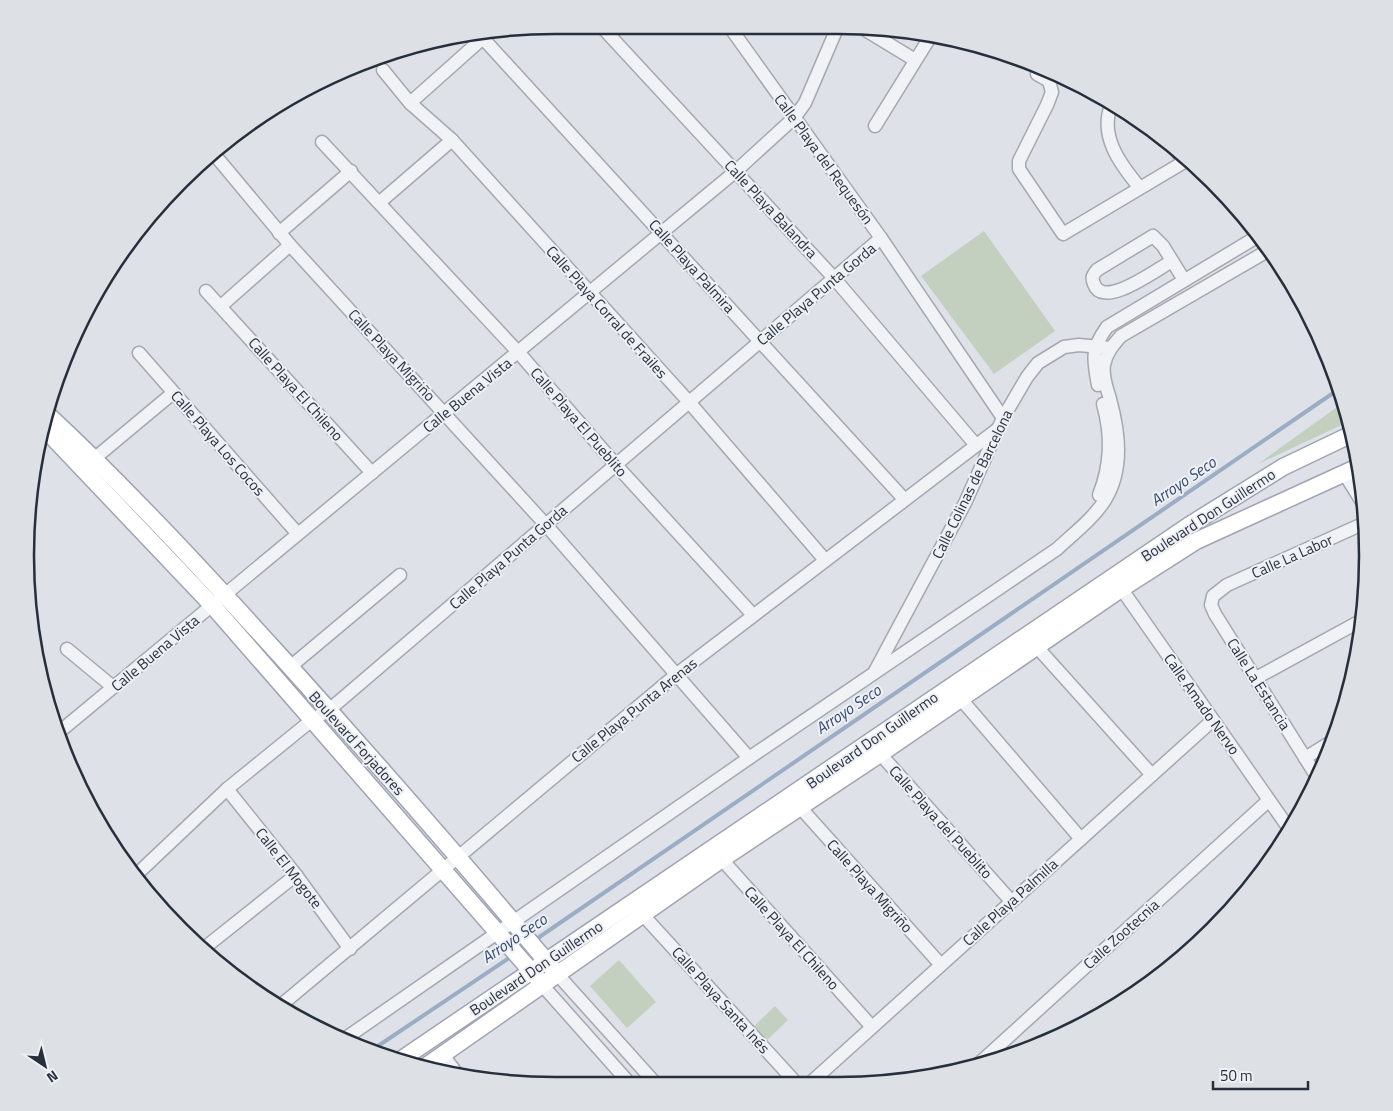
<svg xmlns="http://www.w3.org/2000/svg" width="1393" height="1111" viewBox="0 0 1393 1111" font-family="'Titillium Web',sans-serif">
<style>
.green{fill:#c3d0c0}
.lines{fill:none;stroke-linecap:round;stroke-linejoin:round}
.stream{stroke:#9badc5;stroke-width:4}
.minor-casing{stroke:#a4a8b0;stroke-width:15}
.major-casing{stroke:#9ea5b2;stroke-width:19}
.minor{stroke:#f1f2f5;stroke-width:12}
.major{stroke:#fff;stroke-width:16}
.labels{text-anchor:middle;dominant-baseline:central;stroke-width:4;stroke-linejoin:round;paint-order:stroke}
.street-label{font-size:15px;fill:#282f3c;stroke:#edf0f4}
.water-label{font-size:16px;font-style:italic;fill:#354b6d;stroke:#edf0f4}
.rim{fill:none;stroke:#282f3c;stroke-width:2.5}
</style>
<rect width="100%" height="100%" fill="#dee1e7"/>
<g class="green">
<polygon points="984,231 1055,331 994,374 921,276"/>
<polygon points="1344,402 1350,421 1258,464"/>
<polygon points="619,960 656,1002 627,1028 590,986"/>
<polygon points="775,1006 788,1020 765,1042 752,1028"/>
</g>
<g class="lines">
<g class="stream">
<polyline points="535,940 1339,389"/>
<polyline points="372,1050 512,956"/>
</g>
<defs>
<g id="minor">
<polyline points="600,25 834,278 975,444"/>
<polyline points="729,26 881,238 1003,418"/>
<polyline points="859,26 915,60"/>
<polyline points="480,35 904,499"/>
<polyline points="383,70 410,103 452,140 689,402 825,560"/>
<polyline points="1037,74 1049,81 1052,92 1047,105 1019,161 1019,169 1063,234 1189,159"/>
<polyline points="410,103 483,38"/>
<path d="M1112,103C1098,135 1120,164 1140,188"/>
<polyline points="875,126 932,34"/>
<polyline points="322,142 519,353 616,465 753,615"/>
<polyline points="1175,148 1184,162"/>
<polyline points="214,154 290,245 546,525 749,758"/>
<polyline points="380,202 452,140"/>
<polyline points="279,233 351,171"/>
<path d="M1172,261C1157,269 1103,310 1094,284C1091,277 1093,275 1097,270L1153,236L1163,246L1184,280"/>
<polyline points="206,291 372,473"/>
<polyline points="221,306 290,245"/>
<polyline points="139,353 297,533"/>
<path d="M1098,385C1093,359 1091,349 1107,327L1260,235"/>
<polyline points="95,458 173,393"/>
<polyline points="1344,473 1364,505"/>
<path d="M1099,495C1111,465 1112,435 1103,404"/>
<polyline points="1116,581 1290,830"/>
<polyline points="1036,646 1152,775"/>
<polyline points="67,649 113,687"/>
<polyline points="290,667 400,575"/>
<polyline points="874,673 965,503 1003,418 1027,377 1038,363 1064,347 1079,345 1110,348"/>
<polyline points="1256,678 1364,619"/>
<polyline points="960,698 1081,839"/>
<polyline points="58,733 736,171 794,118 805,103 838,26"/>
<polyline points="875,748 1011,901"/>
<polyline points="1305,758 1334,740"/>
<polyline points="1317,777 1215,614 1211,605 1213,596 1227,585 1367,522"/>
<polyline points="227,789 296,875 350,949"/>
<polyline points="799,806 941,965"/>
<polyline points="717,854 872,1027"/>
<polyline points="136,875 227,789 312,720 329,710 881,238"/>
<polyline points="643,915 798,1085"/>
<polyline points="203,949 296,875"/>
<polyline points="558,975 657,1085"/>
<polyline points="543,986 631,1085"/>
<polyline points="280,1006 677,674 999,428"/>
<path d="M343,1040L749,758L1057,549C1073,534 1093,519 1105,500C1124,469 1119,432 1110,399C1107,388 1102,377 1104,365C1106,353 1113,345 1121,336L1269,250"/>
<polyline points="443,1055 458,1075"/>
<polyline points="974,1068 1269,800"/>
<polyline points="808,1085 1213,720"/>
</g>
<g id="major">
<path d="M45,412C129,490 207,575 284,660C375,761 465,864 552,968"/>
<polyline points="42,426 212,605 538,979"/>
<polyline points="399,1061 1188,526 1283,467 1352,434"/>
<polyline points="422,1069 722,859 880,754 1121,589 1196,541 1358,467"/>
</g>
</defs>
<use href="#minor" class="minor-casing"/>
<use href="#major" class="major-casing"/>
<use href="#minor" class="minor"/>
<use href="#major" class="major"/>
</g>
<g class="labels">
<g class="street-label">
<text transform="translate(824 159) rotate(54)">Calle Playa del Requesón</text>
<text transform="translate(771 209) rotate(47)">Calle Playa Balandra</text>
<text transform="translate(692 266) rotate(48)">Calle Playa Palmira</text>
<text transform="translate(816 294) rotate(-40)">Calle Playa Punta Gorda</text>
<text transform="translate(607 312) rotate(48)">Calle Playa Corral de Frailes</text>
<text transform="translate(392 355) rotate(47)">Calle Playa Migriño</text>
<text transform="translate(296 389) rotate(48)">Calle Playa El Chileno</text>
<text transform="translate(467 395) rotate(-39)">Calle Buena Vista</text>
<text transform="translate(579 422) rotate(49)">Calle Playa El Pueblito</text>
<text transform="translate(218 443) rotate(49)">Calle Playa Los Cocos</text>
<text transform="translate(972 484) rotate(-64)">Calle Colinas de Barcelona</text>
<text transform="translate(1208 515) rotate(-33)">Boulevard Don Guillermo</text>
<text transform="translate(1292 556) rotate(-24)">Calle La Labor</text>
<text transform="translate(508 557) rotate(-41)">Calle Playa Punta Gorda</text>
<text transform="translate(155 653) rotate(-40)">Calle Buena Vista</text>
<text transform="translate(1259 684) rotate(58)">Calle La Estancia</text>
<text transform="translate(1202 704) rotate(55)">Calle Amado Nervo</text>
<text transform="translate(634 710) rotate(-39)">Calle Playa Punta Arenas</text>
<text transform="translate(872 740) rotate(-35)">Boulevard Don Guillermo</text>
<text transform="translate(357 743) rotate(48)">Boulevard Forjadores</text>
<text transform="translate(941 822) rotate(48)">Calle Playa del Pueblito</text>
<text transform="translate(289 868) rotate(52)">Calle El Mogote</text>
<text transform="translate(870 886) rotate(48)">Calle Playa Migriño</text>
<text transform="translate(1010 902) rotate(-42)">Calle Playa Palmilla</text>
<text transform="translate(1121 934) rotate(-42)">Calle Zootecnia</text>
<text transform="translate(792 938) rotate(48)">Calle Playa El Chileno</text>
<text transform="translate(536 968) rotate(-34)">Boulevard Don Guillermo</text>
<text transform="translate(721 1000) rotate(48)">Calle Playa Santa Inés</text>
</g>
<g class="water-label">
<text transform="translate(1183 481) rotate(-34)">Arroyo Seco</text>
<text transform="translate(848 709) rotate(-34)">Arroyo Seco</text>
<text transform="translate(514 938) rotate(-34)">Arroyo Seco</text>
</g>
</g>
<path d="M0 0H1393V1111H0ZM555 34H838A521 521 0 0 1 1359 555V556A521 521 0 0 1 838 1077H555A521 521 0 0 1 34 556V555A521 521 0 0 1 555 34Z" fill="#dde1e5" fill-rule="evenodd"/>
<path class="rim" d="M555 34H838A521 521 0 0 1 1359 555V556A521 521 0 0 1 838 1077H555A521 521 0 0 1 34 556V555A521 521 0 0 1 555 34Z"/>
<g transform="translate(45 1066) rotate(145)" stroke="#edf0f4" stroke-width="4" paint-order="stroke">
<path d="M0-4L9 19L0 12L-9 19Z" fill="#282f3c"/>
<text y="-8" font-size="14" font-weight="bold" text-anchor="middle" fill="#282f3c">N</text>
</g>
<path d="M1213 1081v8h95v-8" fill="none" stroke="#282f3c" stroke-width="2.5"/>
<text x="1220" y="1081" font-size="15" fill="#282f3c" stroke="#edf0f4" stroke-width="4" paint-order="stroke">50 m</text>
</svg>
